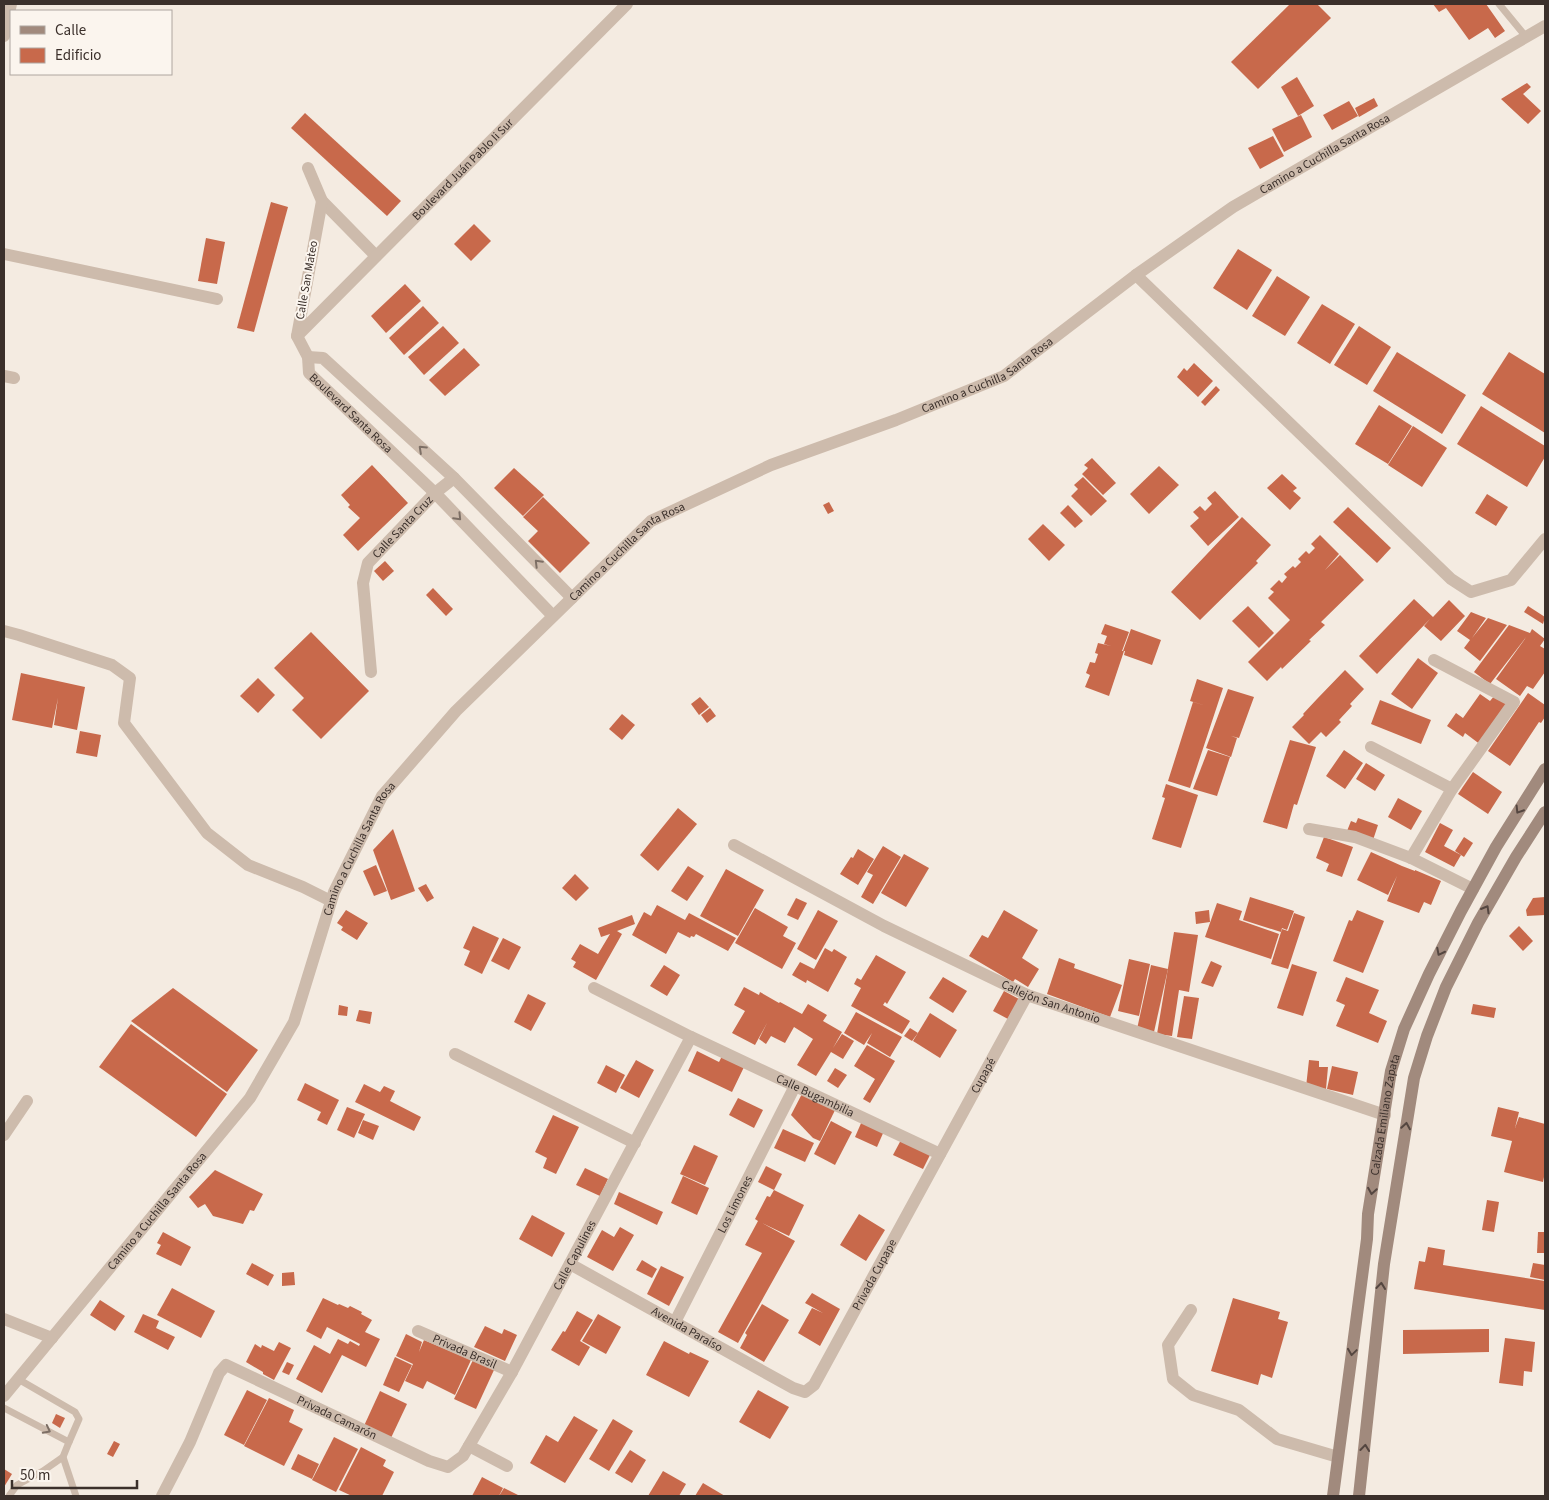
<svg xmlns="http://www.w3.org/2000/svg" width="1549" height="1500" viewBox="0 0 1549 1500" font-family="'Source Sans 3',sans-serif">
<style>
.building{fill:#c8694b}
.lines{fill:none;stroke-linecap:round;stroke-linejoin:round}
.service{stroke:#cdbbac;stroke-width:7}
.minor{stroke:#cdbbac;stroke-width:12}
.tertiary{stroke:#cdbbac;stroke-width:12}
.secondary{stroke:#a18a7d;stroke-width:12}
.oneway{stroke:#7d6f65}
.oneway2{stroke:#544640}
.labels{text-anchor:middle;dominant-baseline:central;stroke-width:4;stroke-linejoin:round;paint-order:stroke}
.street-label{font-size:12px;fill:#3b302b;stroke:#fbf5ee}
</style>
<rect width="100%" height="100%" fill="#f4ebe1"/>
<g class="building">
<polygon points="1290,4 1317,4 1331,18 1258,89 1231,62"/>
<polygon points="1433,4 1486,4 1505,31 1495,38 1488,28 1469,40 1446,8 1439,12"/>
<polygon points="1297,77 1314,106 1298,116 1281,87"/>
<polygon points="1527,83 1531,87 1523,94 1541,111 1528,124 1501,99"/>
<polygon points="1374,98 1378,106 1359,117 1355,108"/>
<polygon points="1349,101 1358,116 1332,130 1323,115"/>
<polygon points="305,113 401,201 387,216 291,128"/>
<polygon points="1301,115 1312,137 1284,152 1272,129"/>
<polygon points="1273,136 1284,156 1260,169 1248,148"/>
<polygon points="271,202 288,207 254,332 237,328"/>
<polygon points="474,224 491,241 471,261 454,244"/>
<polygon points="206,238 225,242 217,284 198,281"/>
<polygon points="1238,249 1272,270 1247,310 1213,288"/>
<polygon points="1277,276 1310,297 1285,336 1252,316"/>
<polygon points="405,284 421,301 386,333 371,316"/>
<polygon points="1322,304 1355,324 1330,364 1297,343"/>
<polygon points="423,306 439,323 404,355 389,338"/>
<polygon points="443,326 459,343 424,375 408,357"/>
<polygon points="1359,326 1391,347 1367,385 1334,365"/>
<polygon points="464,348 480,365 445,396 429,380"/>
<polygon points="1397,352 1466,395 1442,434 1373,391"/>
<polygon points="1509,352 1545,374 1545,433 1482,394"/>
<polygon points="1194,363 1213,381 1198,397 1177,377 1184,368 1187,371"/>
<polygon points="1216,386 1220,390 1205,406 1201,402"/>
<polygon points="1379,405 1412,426 1388,464 1355,444"/>
<polygon points="1481,406 1545,446 1545,457 1527,487 1457,444"/>
<polygon points="1413,426 1447,448 1422,487 1388,465"/>
<polygon points="1092,458 1116,483 1103,495 1082,474 1088,468 1084,465"/>
<polygon points="372,465 408,503 358,551 343,535 360,518 348,507 350,505 341,495"/>
<polygon points="1159,466 1179,485 1149,514 1130,494"/>
<polygon points="514,468 544,495 523,516 494,488"/>
<polygon points="1282,474 1297,488 1293,491 1301,498 1290,510 1267,488"/>
<polygon points="1083,477 1107,501 1091,516 1071,496 1078,489 1074,485"/>
<polygon points="1215,491 1239,517 1208,546 1190,526 1199,518 1193,512 1200,506 1205,511 1212,504 1207,498"/>
<polygon points="1487,494 1508,507 1496,526 1475,513"/>
<polygon points="543,497 590,543 560,573 528,541 538,531 523,517"/>
<polygon points="829,502 834,511 828,514 823,505"/>
<polygon points="1068,505 1083,521 1075,528 1060,513"/>
<polygon points="1348,507 1391,548 1377,563 1333,522"/>
<polygon points="1242,517 1271,545 1256,561 1258,563 1200,620 1171,592"/>
<polygon points="1043,524 1065,545 1049,561 1028,539"/>
<polygon points="1320,535 1339,554 1325,570 1340,555 1364,580 1321,622 1325,625 1309,640 1311,641 1282,669 1281,667 1267,681 1248,662 1290,620 1268,598 1274,592 1270,589 1279,580 1282,583 1287,577 1284,574 1293,566 1295,568 1301,562 1298,559 1306,551 1309,554 1315,548 1311,544"/>
<polygon points="385,561 394,571 383,581 374,571"/>
<polygon points="433,588 453,609 446,616 426,595"/>
<polygon points="1414,599 1433,617 1449,600 1465,616 1441,641 1424,626 1430,619 1377,674 1359,656"/>
<polygon points="1248,606 1274,633 1259,648 1232,621"/>
<polygon points="1528,606 1545,617 1543,624 1524,612"/>
<polygon points="1471,612 1486,618 1472,638 1488,618 1507,625 1480,661 1464,648 1470,640 1457,631"/>
<polygon points="1105,624 1129,632 1122,651 1124,651 1109,696 1085,687 1090,675 1086,673 1090,662 1095,663 1098,654 1095,653 1098,643 1111,646 1104,644 1107,636 1101,634"/>
<polygon points="1509,625 1530,633 1532,629 1545,639 1540,646 1545,649 1545,672 1533,689 1527,686 1520,696 1496,679 1527,636 1490,684 1474,672"/>
<polygon points="1131,629 1161,640 1152,665 1124,655 1125,651 1123,651"/>
<polygon points="311,632 369,691 321,739 292,710 304,698 274,668"/>
<polygon points="1418,658 1438,673 1412,709 1391,694"/>
<polygon points="1345,670 1364,689 1350,704 1352,706 1339,720 1341,722 1326,737 1321,732 1309,744 1292,727 1304,715 1303,714 1317,699"/>
<polygon points="21,673 85,687 77,730 54,725 58,698 52,728 12,720"/>
<polygon points="258,678 275,695 258,713 240,696"/>
<polygon points="1197,679 1223,688 1190,788 1168,781 1193,702 1207,706 1190,701"/>
<polygon points="1228,689 1254,697 1239,738 1231,736 1237,738 1231,757 1206,748"/>
<polygon points="1528,693 1545,705 1545,717 1541,723 1539,722 1510,766 1488,751"/>
<polygon points="1480,694 1490,701 1495,695 1509,705 1481,745 1465,733 1463,737 1447,726 1456,713 1463,718"/>
<polygon points="700,697 709,707 699,715 691,704"/>
<polygon points="1380,700 1431,720 1421,744 1371,724"/>
<polygon points="710,708 716,716 707,723 701,715"/>
<polygon points="622,714 635,725 622,740 609,729"/>
<polygon points="80,731 101,735 97,757 76,753"/>
<polygon points="1290,740 1316,747 1297,805 1294,804 1287,829 1263,822"/>
<polygon points="1208,750 1230,757 1217,796 1193,789"/>
<polygon points="1344,750 1363,763 1345,789 1326,776"/>
<polygon points="1366,763 1385,775 1375,791 1356,779"/>
<polygon points="1473,772 1502,792 1488,814 1458,794"/>
<polygon points="1166,784 1198,795 1181,848 1152,839 1165,798 1162,797"/>
<polygon points="1398,798 1422,811 1411,830 1388,817"/>
<polygon points="678,808 697,824 658,871 640,855"/>
<polygon points="1358,818 1378,825 1373,840 1347,831 1351,821 1356,823"/>
<polygon points="1440,823 1453,830 1444,846 1461,855 1454,867 1425,852"/>
<polygon points="393,829 415,891 391,900 373,850"/>
<polygon points="1324,837 1353,847 1342,877 1326,871 1329,864 1316,858"/>
<polygon points="1464,837 1473,843 1464,857 1455,851"/>
<polygon points="883,846 901,857 873,904 861,897 873,875 867,872"/>
<polygon points="858,849 874,859 858,885 840,874 851,857 853,858"/>
<polygon points="1371,852 1402,866 1415,871 1415,870 1441,881 1431,905 1424,902 1419,913 1387,901 1397,876 1388,895 1357,880"/>
<polygon points="904,854 929,868 906,907 881,893"/>
<polygon points="376,865 387,891 374,896 363,871"/>
<polygon points="688,866 704,876 687,901 671,891"/>
<polygon points="726,869 764,890 738,936 700,916"/>
<polygon points="575,874 589,888 576,901 562,888"/>
<polygon points="426,884 434,898 427,902 418,888"/>
<polygon points="1250,897 1294,911 1287,930 1282,928 1281,932 1243,920"/>
<polygon points="1545,897 1545,915 1527,916 1526,910 1533,898"/>
<polygon points="796,898 807,903 798,920 787,915"/>
<polygon points="1217,903 1242,911 1239,920 1279,934 1271,959 1205,937"/>
<polygon points="657,905 685,920 689,913 736,938 728,951 696,934 694,937 691,936 690,938 678,932 666,954 632,935 644,912 651,916"/>
<polygon points="755,908 788,927 783,936 796,943 782,969 735,943"/>
<polygon points="346,910 368,923 357,940 341,930 343,927 337,923"/>
<polygon points="818,910 838,921 816,960 797,949"/>
<polygon points="1004,910 1038,930 1022,958 1039,969 1028,987 1015,979 1013,982 969,956 982,935 988,938"/>
<polygon points="1209,910 1210,922 1196,924 1195,912"/>
<polygon points="1357,910 1384,921 1363,973 1333,961 1349,920 1352,921"/>
<polygon points="1294,913 1305,917 1288,969 1271,964 1282,929 1288,931"/>
<polygon points="632,915 635,924 617,931 622,934 596,980 573,967 576,962 571,959 580,944 598,954 610,934 601,937 598,928"/>
<polygon points="473,926 499,938 482,974 464,965 470,951 463,948"/>
<polygon points="1519,926 1533,941 1523,951 1509,936"/>
<polygon points="1174,932 1198,935 1189,992 1179,990 1172,1036 1157,1034"/>
<polygon points="503,938 521,947 509,970 491,961"/>
<polygon points="825,948 832,952 834,949 847,957 828,992 807,980 806,983 792,975 800,962 814,969"/>
<polygon points="876,955 906,972 887,1004 885,1002 883,1005 910,1021 902,1034 851,1006 861,988 854,984 857,978 861,980"/>
<polygon points="1059,958 1075,964 1074,968 1122,985 1110,1017 1047,994"/>
<polygon points="1129,959 1150,964 1139,1016 1118,1011"/>
<polygon points="1211,961 1222,966 1213,987 1201,983"/>
<polygon points="1292,964 1317,972 1303,1016 1277,1008"/>
<polygon points="664,965 680,975 667,996 650,986"/>
<polygon points="1151,965 1168,969 1154,1032 1137,1029"/>
<polygon points="943,977 967,991 953,1013 929,998"/>
<polygon points="1346,977 1379,990 1369,1013 1387,1021 1378,1043 1336,1026 1345,1005 1336,1001"/>
<polygon points="744,987 759,995 760,992 779,1003 780,1002 802,1014 808,1004 827,1015 823,1021 842,1032 833,1048 842,1034 854,1041 843,1059 831,1052 816,1076 797,1065 813,1039 794,1027 785,1043 771,1036 766,1044 759,1039 767,1023 755,1045 732,1033 745,1011 734,1005"/>
<polygon points="173,988 258,1050 227,1092 131,1021"/>
<polygon points="1004,991 1019,999 1008,1019 993,1011"/>
<polygon points="528,994 546,1003 531,1031 514,1022"/>
<polygon points="1184,996 1199,998 1192,1039 1177,1037"/>
<polygon points="1473,1004 1496,1008 1494,1018 1471,1014"/>
<polygon points="339,1005 348,1007 347,1016 338,1015"/>
<polygon points="359,1010 372,1012 370,1024 356,1021"/>
<polygon points="856,1012 902,1037 890,1057 867,1043 872,1033 864,1045 844,1033"/>
<polygon points="930,1013 957,1030 940,1058 913,1041"/>
<polygon points="131,1024 227,1094 196,1137 99,1067"/>
<polygon points="910,1028 918,1033 912,1041 904,1036"/>
<polygon points="867,1045 895,1061 870,1103 863,1099 875,1079 854,1066"/>
<polygon points="697,1051 719,1062 722,1056 744,1067 732,1092 688,1071"/>
<polygon points="636,1060 654,1070 639,1098 620,1088"/>
<polygon points="1309,1060 1319,1061 1319,1067 1328,1067 1326,1089 1306,1087"/>
<polygon points="606,1065 625,1075 616,1093 597,1083"/>
<polygon points="1332,1066 1358,1072 1353,1095 1327,1089"/>
<polygon points="835,1068 847,1075 838,1088 827,1081"/>
<polygon points="305,1083 339,1100 327,1125 317,1120 321,1112 297,1100"/>
<polygon points="364,1084 380,1092 384,1086 395,1091 390,1101 421,1117 414,1131 355,1102"/>
<polygon points="804,1090 837,1106 820,1141 813,1138 791,1115"/>
<polygon points="738,1098 763,1110 754,1128 729,1115"/>
<polygon points="347,1107 365,1114 354,1138 337,1130"/>
<polygon points="1498,1107 1519,1112 1515,1128 1519,1117 1545,1124 1545,1172 1543,1182 1504,1172 1512,1141 1491,1136"/>
<polygon points="553,1115 579,1127 556,1174 543,1168 547,1158 535,1152"/>
<polygon points="363,1120 379,1126 373,1140 358,1133"/>
<polygon points="831,1121 852,1132 835,1165 814,1154"/>
<polygon points="862,1121 884,1131 877,1147 855,1137"/>
<polygon points="783,1129 814,1143 805,1162 774,1148"/>
<polygon points="902,1138 931,1153 923,1169 893,1155"/>
<polygon points="694,1145 718,1156 705,1185 680,1174"/>
<polygon points="766,1166 782,1174 774,1190 758,1182"/>
<polygon points="585,1168 608,1179 600,1196 576,1185"/>
<polygon points="215,1170 263,1194 254,1211 250,1210 243,1224 213,1216 205,1204 198,1208 189,1197"/>
<polygon points="683,1176 709,1188 697,1215 671,1203"/>
<polygon points="774,1190 804,1205 789,1236 762,1223 795,1241 738,1343 718,1332 762,1253 745,1245 758,1221 755,1219 767,1196 770,1197"/>
<polygon points="619,1192 663,1212 657,1225 614,1204"/>
<polygon points="1487,1200 1499,1202 1494,1232 1482,1230"/>
<polygon points="859,1214 885,1230 866,1261 840,1245"/>
<polygon points="532,1215 565,1233 552,1257 519,1239"/>
<polygon points="620,1227 634,1235 613,1271 587,1257 602,1230 614,1237"/>
<polygon points="163,1232 191,1247 181,1266 156,1254 161,1245 157,1243"/>
<polygon points="1538,1232 1545,1232 1545,1253 1537,1253"/>
<polygon points="1428,1247 1445,1250 1443,1265 1545,1281 1545,1310 1414,1289 1419,1261 1425,1262"/>
<polygon points="642,1260 657,1269 652,1278 636,1270"/>
<polygon points="252,1263 274,1275 268,1286 246,1274"/>
<polygon points="1533,1263 1545,1265 1545,1280 1530,1277"/>
<polygon points="661,1266 684,1277 669,1306 647,1294"/>
<polygon points="294,1272 295,1285 282,1286 282,1273"/>
<polygon points="172,1288 215,1311 201,1338 157,1315"/>
<polygon points="812,1293 840,1309 820,1346 798,1333 812,1308 823,1313 805,1303"/>
<polygon points="323,1298 338,1305 339,1304 348,1308 350,1306 362,1312 361,1314 372,1320 365,1332 380,1339 366,1367 342,1355 322,1393 296,1379 314,1345 330,1354 338,1339 348,1344 350,1341 359,1346 360,1344 327,1327 321,1339 306,1331"/>
<polygon points="1233,1298 1280,1312 1278,1319 1288,1322 1272,1378 1261,1374 1258,1385 1211,1371"/>
<polygon points="100,1300 125,1316 115,1331 90,1315"/>
<polygon points="762,1304 789,1320 764,1362 740,1348 747,1335 745,1333"/>
<polygon points="577,1311 593,1320 580,1341 590,1347 579,1366 551,1350 563,1331 565,1332"/>
<polygon points="143,1314 159,1321 156,1328 175,1337 168,1350 134,1332"/>
<polygon points="598,1314 621,1327 606,1354 582,1341"/>
<polygon points="485,1326 502,1334 504,1329 517,1335 505,1361 474,1347"/>
<polygon points="1489,1329 1489,1352 1403,1354 1403,1330"/>
<polygon points="406,1334 422,1342 419,1352 424,1340 471,1360 455,1395 427,1381 423,1389 405,1381 413,1364 396,1356"/>
<polygon points="1505,1338 1535,1342 1532,1372 1524,1371 1523,1386 1499,1383"/>
<polygon points="664,1341 689,1354 690,1352 709,1361 689,1397 646,1375"/>
<polygon points="279,1342 291,1348 274,1380 263,1374 263,1372 246,1362 255,1344 261,1348 262,1345 274,1351"/>
<polygon points="395,1357 412,1365 399,1392 383,1385"/>
<polygon points="473,1360 494,1370 476,1409 454,1399"/>
<polygon points="287,1362 294,1365 289,1375 282,1372"/>
<polygon points="247,1390 267,1400 244,1445 224,1435"/>
<polygon points="758,1390 789,1407 770,1439 739,1422"/>
<polygon points="380,1391 407,1404 390,1440 363,1428"/>
<polygon points="269,1398 294,1410 289,1422 303,1429 284,1466 244,1446"/>
<polygon points="56,1414 65,1418 60,1428 52,1423"/>
<polygon points="574,1416 598,1430 565,1483 530,1463 546,1435 558,1442"/>
<polygon points="613,1419 633,1431 609,1471 589,1459"/>
<polygon points="334,1437 358,1449 336,1492 312,1480"/>
<polygon points="114,1441 120,1444 113,1457 107,1454"/>
<polygon points="361,1447 386,1460 383,1466 394,1472 382,1496 352,1496 339,1490"/>
<polygon points="630,1450 646,1460 632,1483 615,1473"/>
<polygon points="298,1454 319,1464 312,1479 291,1469"/>
<polygon points="4,1469 12,1474 4,1487"/>
<polygon points="663,1471 686,1484 679,1496 648,1496"/>
<polygon points="482,1477 503,1488 499,1496 472,1496"/>
<polygon points="703,1483 725,1496 695,1496"/>
<polygon points="504,1488 520,1496 499,1496"/>
</g>
<g class="lines">
<g class="service">
<polyline points="1499,4 1527,38"/>
<polyline points="4,1408 69,1442 79,1419 75,1412 18,1379"/>
<polyline points="63,1457 76,1496"/>
<polyline points="9,1496 17,1485 43,1471 63,1457 69,1442"/>
</g>
<g class="minor">
<polyline points="4,36 11,4"/>
<polyline points="308,168 322,201 376,256"/>
<path id="s1" d="M322,201L297,336L308,357L309,373L435,493L553,616"/>
<polyline points="4,254 217,299"/>
<polyline points="1136,275 1451,579 1471,592 1511,580 1545,539"/>
<path id="s2" d="M297,336L627,4"/>
<polyline points="308,357 323,358 454,478 572,598"/>
<polyline points="4,376 14,378"/>
<polyline points="4,631 19,635 112,665 130,678 124,723 207,833 248,865 303,887 331,901"/>
<path id="s3" d="M371,672L363,583L368,563L435,493L454,478"/>
<polyline points="1371,747 1452,789"/>
<polyline points="1309,829 1355,837 1411,858 1473,889"/>
<path id="s4" d="M734,845L884,926L1027,995L1385,1115"/>
<polyline points="1411,858 1452,789 1514,702 1434,660"/>
<path id="s5" d="M594,988L691,1037L940,1154"/>
<polyline points="455,1054 635,1143"/>
<polyline points="4,1135 27,1101"/>
<path id="s6" d="M570,1264L793,1388L805,1392L814,1385L1027,995"/>
<polyline points="1191,1310 1168,1345 1173,1379 1193,1395 1239,1410 1277,1439 1338,1457"/>
<polyline points="4,1319 52,1338"/>
<path id="s7" d="M675,1322L795,1086"/>
<path id="s8" d="M418,1331L512,1372"/>
<polyline points="469,1446 507,1466"/>
<path id="s9" d="M162,1496L190,1442L219,1373L226,1365L429,1461L448,1467L463,1456L512,1372L691,1037"/>
</g>
<path class="tertiary" id="s10" d="M4,1396L250,1098L294,1022L334,892L382,796L456,711L651,521L771,465L896,420L1004,376L1136,275L1233,207L1545,26"/>
<g class="secondary">
<path id="s11" d="M1333,1496L1367,1239L1368,1214L1391,1071L1404,1029L1429,974L1461,911L1496,847L1545,769"/>
<polyline points="1359,1496 1384,1264 1414,1078 1427,1036 1446,987 1478,923 1516,857 1545,812"/>
</g>
</g>
<defs><path id="oneway-chevron" d="M-2-3.5L2.5 0L-2 3.5" fill="none" stroke-width="1.6" stroke-linecap="round" stroke-linejoin="round" transform="scale(1.25)"/></defs>
<g class="oneway">
<use href="#oneway-chevron" transform="translate(422 449) rotate(-137)"/>
<use href="#oneway-chevron" transform="translate(458 517) rotate(46)"/>
<use href="#oneway-chevron" transform="translate(538 563) rotate(-135)"/>
<use href="#oneway-chevron" transform="translate(47 1430) rotate(27)"/>
</g>
<g class="oneway2">
<use href="#oneway-chevron" transform="translate(1519 810) rotate(122)"/>
<use href="#oneway-chevron" transform="translate(1486 909) rotate(-60)"/>
<use href="#oneway-chevron" transform="translate(1440 952) rotate(117)"/>
<use href="#oneway-chevron" transform="translate(1406 1126) rotate(-81)"/>
<use href="#oneway-chevron" transform="translate(1372 1191) rotate(99)"/>
<use href="#oneway-chevron" transform="translate(1381 1286) rotate(-84)"/>
<use href="#oneway-chevron" transform="translate(1352 1352) rotate(98)"/>
<use href="#oneway-chevron" transform="translate(1365 1448) rotate(-84)"/>
</g>
<g class="labels">
<g class="street-label">
<text stroke="none"><textPath href="#s10" startOffset="1875">Camino a Cuchilla Santa Rosa</textPath></text>
<text stroke="none"><textPath href="#s2" startOffset="235">Boulevard Juán Pablo Ii Sur</textPath></text>
<text transform="translate(307 280) rotate(-80)">Calle San Mateo</text>
<text stroke="none"><textPath href="#s10" startOffset="1470">Camino a Cuchilla Santa Rosa</textPath></text>
<text stroke="none"><textPath href="#s1" startOffset="235">Boulevard Santa Rosa</textPath></text>
<text stroke="none"><textPath href="#s3" startOffset="160">Calle Santa Cruz</textPath></text>
<text stroke="none"><textPath href="#s10" startOffset="1065">Camino a Cuchilla Santa Rosa</textPath></text>
<text stroke="none"><textPath href="#s10" startOffset="660">Camino a Cuchilla Santa Rosa</textPath></text>
<text stroke="none"><textPath href="#s4" startOffset="354">Callejón San Antonio</textPath></text>
<text stroke="none"><textPath href="#s6" startOffset="632">Cupapé</textPath></text>
<text stroke="none"><textPath href="#s5" startOffset="246">Calle Bugambilia</textPath></text>
<text stroke="none"><textPath href="#s11" startOffset="385">Calzada Emiliano Zapata</textPath></text>
<text stroke="none"><textPath href="#s7" startOffset="132">Los Limones</textPath></text>
<text stroke="none"><textPath href="#s10" startOffset="240">Camino a Cuchilla Santa Rosa</textPath></text>
<text stroke="none"><textPath href="#s9" startOffset="639">Calle Capulines</textPath></text>
<text stroke="none"><textPath href="#s6" startOffset="405">Privada Cupape</textPath></text>
<text stroke="none"><textPath href="#s6" startOffset="134">Avenida Paraíso</textPath></text>
<text stroke="none"><textPath href="#s8" startOffset="51">Privada Brasil</textPath></text>
<text stroke="none"><textPath href="#s9" startOffset="269">Privada Camarón</textPath></text>
</g>
</g>
<rect width="1549" height="1500" fill="none" stroke="#3b302b" stroke-width="10"/>
<rect x="10" y="10" width="162" height="65" fill="#fbf5ee" stroke="#aea6a0"/>
<rect x="20" y="26" width="25" height="8" fill="#a18a7d" stroke="#aea6a0"/>
<text x="55" y="35" font-size="15" fill="#3b302b">Calle</text>
<rect x="20" y="48" width="25" height="15" fill="#c8694b" stroke="#aea6a0"/>
<text x="55" y="60" font-size="15" fill="#3b302b">Edificio</text>
<path d="M12 1480v8h125v-8" fill="none" stroke="#3b302b" stroke-width="2.5"/>
<text x="20" y="1480" font-size="15" fill="#3b302b" stroke="#fbf5ee" stroke-width="4" paint-order="stroke">50 m</text>
</svg>
